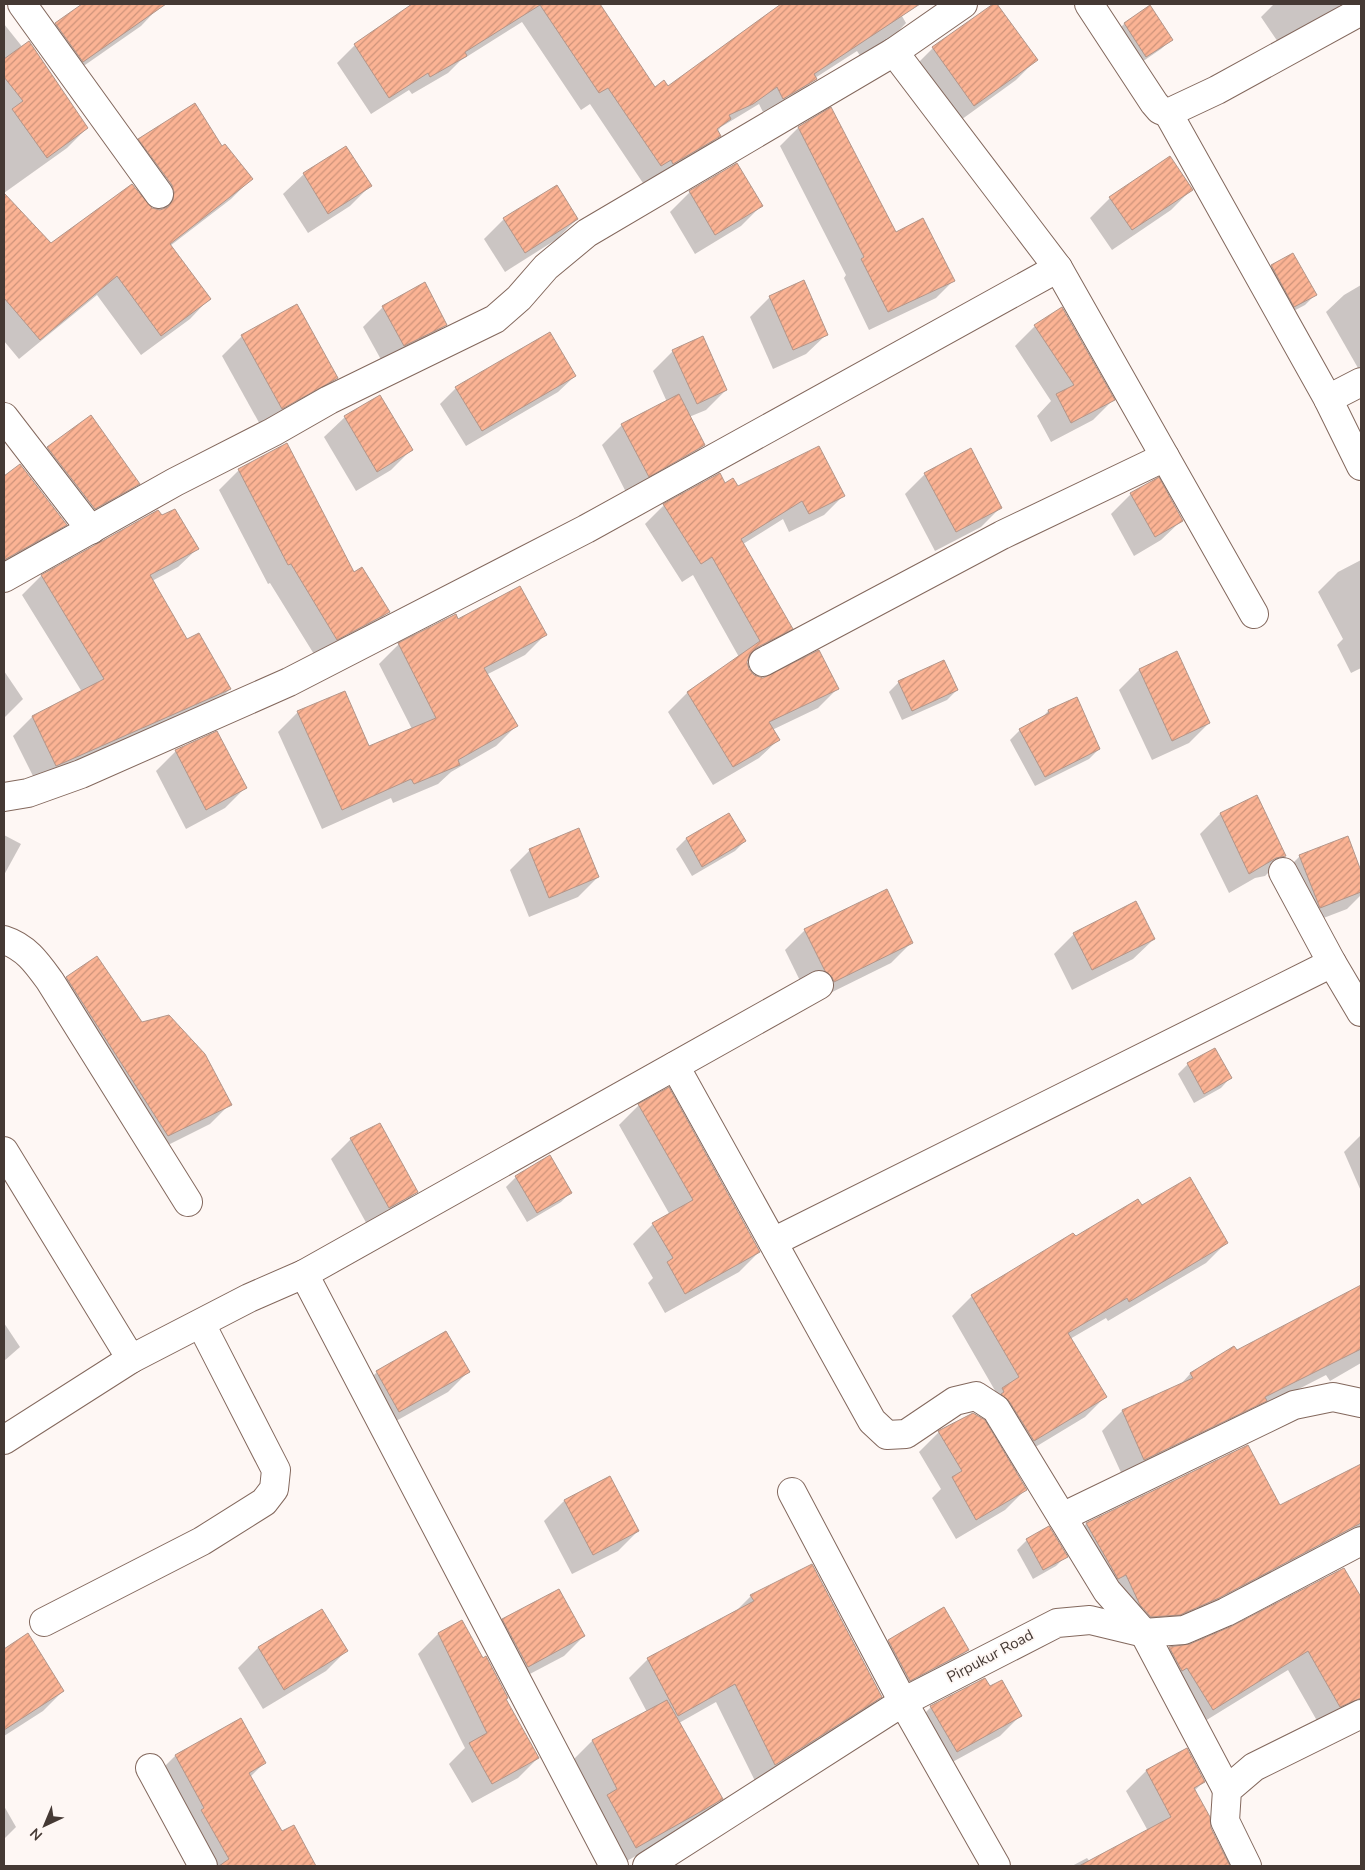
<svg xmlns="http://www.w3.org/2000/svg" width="1365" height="1870" viewBox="0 0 1365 1870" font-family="'Nunito Sans',sans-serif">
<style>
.shadow{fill:#0003}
.building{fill:url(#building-hatch);stroke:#b3968a}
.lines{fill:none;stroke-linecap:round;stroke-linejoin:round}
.minor-casing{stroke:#83685d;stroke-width:30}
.minor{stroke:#fff;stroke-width:28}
.labels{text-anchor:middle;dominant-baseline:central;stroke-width:4;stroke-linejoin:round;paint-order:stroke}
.street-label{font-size:15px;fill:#453934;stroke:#fef7f4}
</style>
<defs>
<pattern id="building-hatch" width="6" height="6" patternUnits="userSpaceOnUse" patternTransform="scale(1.25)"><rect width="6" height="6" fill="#fbb394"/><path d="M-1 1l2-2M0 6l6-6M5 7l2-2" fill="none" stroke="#cd937a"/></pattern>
</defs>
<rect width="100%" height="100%" fill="#fef7f4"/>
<g class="shadow">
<polygon points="84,4 161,5 141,26 62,81 36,44 56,24"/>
<polygon points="429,4 599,4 655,88 668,88 784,4 787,4 793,12 805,4 895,4 906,23 889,41 861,57 857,51 815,78 797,97 765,116 759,104 721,127 717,132 719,136 702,153 655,181 653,177 643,183 590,104 581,110 522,22 460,61 448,73 412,94 409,90 371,114 337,63 355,45"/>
<polygon points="995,4 1036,60 1016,80 954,125 913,68 933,48"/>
<polygon points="1274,4 1273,4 1341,4 1332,13 1280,45 1261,17"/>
<polygon points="1149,7 1171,40 1161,49 1136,66 1114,34 1124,24"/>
<polygon points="4,24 87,128 67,148 4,193"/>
<polygon points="798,128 895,233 954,280 936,298 869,330 844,278 846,275 780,146"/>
<polygon points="139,140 222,148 251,179 231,199 170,246 209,299 190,319 141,355 97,295 19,359 4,341 4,194 50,245 155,213 153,205 120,160"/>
<polygon points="346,148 370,186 350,206 308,233 283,194 304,174"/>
<polygon points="1191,190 1171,210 1112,250 1090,218 1110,198"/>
<polygon points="690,192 761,206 741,226 695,254 670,212"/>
<polygon points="504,219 577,219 557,239 505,272 484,239"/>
<polygon points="1272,266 1315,295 1305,305 1284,316 1262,276"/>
<polygon points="1361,285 1361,366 1358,368 1326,312 1344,295"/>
<polygon points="770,297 827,334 806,354 773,369 750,317"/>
<polygon points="383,307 446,324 426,344 384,365 363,327"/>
<polygon points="1035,326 1113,400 1093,420 1051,442 1037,416 1051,401 1015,346"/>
<polygon points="242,336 336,378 316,398 262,428 222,356"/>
<polygon points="673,351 726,390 706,410 689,417 704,445 684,465 628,496 602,445 622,425 667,402 653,371"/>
<polygon points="575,376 558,392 466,446 440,404 456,388"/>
<polygon points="91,417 138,484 118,504 74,528 28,468 48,448"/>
<polygon points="345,417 411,450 391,470 356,491 324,437"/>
<polygon points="20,466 65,525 46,544 4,568 4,477"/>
<polygon points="239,470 353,574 388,612 368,632 317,659 270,583 268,584 219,490"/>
<polygon points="925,474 1001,507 981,527 935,551 905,494"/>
<polygon points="724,485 737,488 843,496 824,515 789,532 783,519 743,544 791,628 772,647 746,661 748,669 754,676 763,679 837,689 818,708 772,730 778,740 759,758 713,785 668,712 687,693 739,657 693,575 682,582 645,524 664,505"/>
<polygon points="1131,494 1182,520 1161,540 1134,556 1111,514"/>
<polygon points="157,511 197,549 178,567 152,581 186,641 230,689 211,708 37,784 13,736 32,717 82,692 22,595 41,576"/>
<polygon points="1361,560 1361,668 1351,673 1337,645 1343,639 1318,592 1338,572"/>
<polygon points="458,621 545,635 525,655 486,675 516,726 496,746 451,772 438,784 393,803 391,798 322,829 278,732 298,712 368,748 412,729 379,664 399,644"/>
<polygon points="1176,653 1209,723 1189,743 1152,760 1119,690 1139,670"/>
<polygon points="4,671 23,699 4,718"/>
<polygon points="899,682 957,690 947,700 902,720 889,692"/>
<polygon points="1048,711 1099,749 1089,759 1035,786 1010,740 1020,730 1041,719"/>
<polygon points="176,751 245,788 225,808 186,829 156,771"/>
<polygon points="1257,797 1285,856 1265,876 1255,878 1229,893 1200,834 1220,814"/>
<polygon points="729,815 745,841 735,851 692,876 676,849 686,839"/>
<polygon points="4,835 21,844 4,875"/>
<polygon points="1347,838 1361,874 1361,895 1347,909 1300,927 1280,876 1300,856"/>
<polygon points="530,850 598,877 578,897 529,917 510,870"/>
<polygon points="805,930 911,943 891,963 814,1001 805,991 785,950"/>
<polygon points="1074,934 1154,939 1133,959 1072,990 1054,954"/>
<polygon points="67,978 142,1024 230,1104 210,1124 148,1155 47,998"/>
<polygon points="1188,1064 1230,1078 1221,1088 1194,1103 1178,1074"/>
<polygon points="639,1105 759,1252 739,1272 665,1313 648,1283 653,1278 633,1244 653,1224 670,1215 619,1125"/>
<polygon points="1361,1135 1361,1191 1344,1152"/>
<polygon points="351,1139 416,1192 396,1212 369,1228 331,1159"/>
<polygon points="550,1157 570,1193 561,1202 527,1222 506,1187 516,1177"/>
<polygon points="1141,1207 1226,1243 1206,1263 1108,1321 1106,1318 1070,1339 1105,1397 1085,1417 1014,1460 997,1394 952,1316 972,1296 1075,1238"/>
<polygon points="1361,1286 1361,1363 1330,1381 1326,1375 1124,1479 1102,1431 1122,1411 1179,1386 1190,1374 1234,1348 1236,1352"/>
<polygon points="4,1323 20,1347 4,1361"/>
<polygon points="377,1372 468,1372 448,1392 378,1431 357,1392"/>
<polygon points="973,1414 1025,1490 1005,1510 956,1539 932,1498 941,1489 919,1452 939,1432"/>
<polygon points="1247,1446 1279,1506 1358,1467 1361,1473 1361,1532 1159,1634 1066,1544 1086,1524"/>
<polygon points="609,1477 638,1531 618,1551 572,1574 544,1521 564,1501"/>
<polygon points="1027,1540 1066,1556 1056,1566 1033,1579 1017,1550"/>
<polygon points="1343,1569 1361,1599 1361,1713 1320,1726 1288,1670 1192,1729 1150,1668 1170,1648 1190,1646 1233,1627"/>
<polygon points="751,1596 881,1696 862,1715 756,1783 716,1702 679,1723 721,1799 701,1819 618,1866 572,1761 592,1741 647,1712 629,1678 648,1659 733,1614"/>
<polygon points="321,1610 346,1651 326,1671 263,1709 238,1668 258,1648"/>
<polygon points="503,1620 584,1636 564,1656 507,1686 483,1640"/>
<polygon points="438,1634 505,1699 538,1758 518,1778 472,1803 449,1764 465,1748 418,1654"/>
<polygon points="27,1635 63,1691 43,1711 4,1736 4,1650"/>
<polygon points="889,1641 968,1650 948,1670 889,1700 868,1661"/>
<polygon points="989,1688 1020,1716 1000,1736 936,1771 911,1727 931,1707"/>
<polygon points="241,1720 264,1763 250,1777 282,1833 293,1827 315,1866 201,1866 155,1776 175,1756"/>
<polygon points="1187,1750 1204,1782 1194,1791 1228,1866 1072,1866 1087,1858 1090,1862 1148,1831 1126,1791 1146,1771"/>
<polygon points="4,1806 16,1827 4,1839"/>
</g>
<g class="building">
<polygon points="82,4 166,4 83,62 55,23"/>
<polygon points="412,4 600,4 655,87 664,80 668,86 781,4 920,4 814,74 817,79 783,99 777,87 753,104 729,115 731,119 717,129 721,136 673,164 671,160 661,166 608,88 599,93 540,5 465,52 467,56 430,77 428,73 389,98 354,44"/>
<polygon points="993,4 997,4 1038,60 974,106 932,47"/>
<polygon points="1150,5 1173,40 1146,57 1124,23"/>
<polygon points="29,41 88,128 47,158 12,109 23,101 4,77 4,59"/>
<polygon points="195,103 222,146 225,144 253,179 170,244 211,299 161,336 117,276 40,340 4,298 4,193 51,243 132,184 152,208 160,210 168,207 173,200 174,192 172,185 138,139"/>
<polygon points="831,107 896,232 923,218 955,281 888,312 861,259 864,257 798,127"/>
<polygon points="346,146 372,186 328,214 303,173"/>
<polygon points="1170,156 1193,190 1132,230 1109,197"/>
<polygon points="737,163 763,206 715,235 689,191"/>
<polygon points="557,185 578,219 525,253 503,218"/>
<polygon points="1293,253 1317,295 1294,307 1271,265"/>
<polygon points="804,280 828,335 793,350 769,296"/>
<polygon points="425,282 447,325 404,346 382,306"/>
<polygon points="297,304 338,378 282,409 241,335"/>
<polygon points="1062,307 1115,400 1071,423 1056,394 1074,385 1034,325"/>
<polygon points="550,332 576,376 482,431 455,387"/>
<polygon points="703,336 727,390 697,404 672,350"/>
<polygon points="679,394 705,445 649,477 621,424"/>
<polygon points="380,395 413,450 377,472 344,416"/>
<polygon points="91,415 140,484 95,509 47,447"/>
<polygon points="287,443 354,572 362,567 390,612 337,640 291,564 288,565 238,469"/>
<polygon points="819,446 845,496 809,514 802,501 741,539 793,629 756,648 750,654 747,662 749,669 754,675 763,678 819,650 839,689 769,722 780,740 733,767 687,692 760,641 712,557 701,564 663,504 720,473 725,483 733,478 738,486"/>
<polygon points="971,448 1002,508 956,532 924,473"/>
<polygon points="20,464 67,525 4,560 4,476"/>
<polygon points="1159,477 1183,521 1155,537 1130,493"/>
<polygon points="175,509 199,549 150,575 187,639 199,633 231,689 56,766 32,716 104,679 41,575 158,510 162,515"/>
<polygon points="520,586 547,635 484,668 518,726 458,760 460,765 414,784 411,779 342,810 297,711 345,691 369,746 436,718 398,643 456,614 458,619"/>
<polygon points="1177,651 1210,723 1172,741 1139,669"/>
<polygon points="944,660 958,690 912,711 898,681"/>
<polygon points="1077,697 1100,749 1045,777 1019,729 1049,713 1048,710"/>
<polygon points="217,731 247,788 206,810 175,750"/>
<polygon points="1257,795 1286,856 1276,858 1249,874 1220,813"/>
<polygon points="729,813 746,841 702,867 686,838"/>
<polygon points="579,828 599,877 549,898 529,849"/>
<polygon points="1348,836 1361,871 1361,892 1320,908 1299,855"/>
<polygon points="887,889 913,943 834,982 832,977 825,971 804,929"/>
<polygon points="1136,901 1155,939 1092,970 1073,933"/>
<polygon points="97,956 142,1022 169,1015 205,1054 232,1105 168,1136 66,977"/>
<polygon points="1215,1048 1232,1078 1204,1094 1187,1063"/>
<polygon points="669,1087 760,1252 685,1294 667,1262 673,1258 652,1223 693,1200 638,1104"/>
<polygon points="380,1123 418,1192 389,1208 350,1138"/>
<polygon points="550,1155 572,1193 537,1213 515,1176"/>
<polygon points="1190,1177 1228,1243 1129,1302 1127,1298 1068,1333 1107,1397 1034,1441 1009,1401 1001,1394 1004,1392 1002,1388 1019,1377 971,1295 1073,1233 1076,1236 1138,1199 1142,1205"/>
<polygon points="1361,1285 1361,1349 1265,1397 1267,1401 1144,1460 1122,1410 1193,1378 1190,1373 1234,1346 1237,1350"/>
<polygon points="446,1331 470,1372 399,1412 376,1371"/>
<polygon points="973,1413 985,1420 1027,1490 976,1520 952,1477 962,1471 938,1431"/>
<polygon points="1248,1445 1280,1505 1361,1464 1361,1523 1219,1598 1180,1615 1151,1617 1140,1605 1126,1575 1118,1579 1086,1523"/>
<polygon points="610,1476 639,1531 593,1555 564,1500"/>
<polygon points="1049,1526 1068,1557 1043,1570 1026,1539"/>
<polygon points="812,1564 882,1697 775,1765 735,1684 678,1716 647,1658 754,1601 750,1595"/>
<polygon points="1344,1568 1361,1597 1361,1698 1340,1707 1308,1651 1213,1710 1187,1668 1182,1671 1169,1647 1190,1644 1232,1626"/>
<polygon points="559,1589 585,1636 528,1667 502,1619"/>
<polygon points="944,1607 969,1650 910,1681 888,1640"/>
<polygon points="322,1609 348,1651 284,1690 258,1647"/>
<polygon points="462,1620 483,1658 486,1656 508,1698 506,1699 539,1758 492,1784 469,1743 487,1733 438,1633"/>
<polygon points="28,1633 64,1691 4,1730 4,1649"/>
<polygon points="985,1678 990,1686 1002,1680 1022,1716 957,1752 930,1706"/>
<polygon points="667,1700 723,1799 636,1848 607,1795 617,1789 592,1740"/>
<polygon points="241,1718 266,1763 249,1773 282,1831 294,1825 316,1866 219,1866 229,1859 201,1810 204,1808 175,1755"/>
<polygon points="1187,1748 1205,1782 1194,1788 1210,1817 1211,1828 1230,1866 1079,1866 1171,1817 1146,1770"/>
</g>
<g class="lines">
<defs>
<g id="minor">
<polyline points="22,4 159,194"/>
<polyline points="1089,4 1154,103 1160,110 1168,113 1217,90 1361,11"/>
<polyline points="894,52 1058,268 1254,614"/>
<polyline points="1168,113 1328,399 1361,466"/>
<polyline points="1328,399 1361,382"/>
<polyline points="4,417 91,530"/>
<polyline points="4,578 175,482 273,432 329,400 495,319 519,298 546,267 587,233 894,52 963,4"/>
<polyline points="763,662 1002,535 1165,457"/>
<polyline points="4,797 28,793 81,774 289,682 586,529 1058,268"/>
<polyline points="1283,872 1332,963 1361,1012"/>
<path d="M4,940C26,947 37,963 50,981L188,1202"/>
<polyline points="675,1066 872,1421 887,1435 906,1434 955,1401 976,1396 996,1409 1107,1591 1144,1633 1227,1790"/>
<polyline points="4,1151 131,1359 249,1298 304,1274 614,1866"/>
<polyline points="773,1242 1332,963"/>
<polyline points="304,1274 819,985"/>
<polyline points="4,1440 131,1359"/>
<polyline points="792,1492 903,1702 996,1866"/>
<polyline points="1062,1517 1294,1405 1333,1397 1361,1403"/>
<polyline points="44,1622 202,1541 264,1502 274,1489 276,1470 201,1324"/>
<polyline points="150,1768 203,1866"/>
<polyline points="647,1866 903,1702 1057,1623 1090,1620 1144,1633 1184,1630 1226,1612 1361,1541"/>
<polyline points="1247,1866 1225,1821 1227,1790 1254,1767 1361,1714"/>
</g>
</defs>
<use href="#minor" class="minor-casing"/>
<use href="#minor" class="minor"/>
</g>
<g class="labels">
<g class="street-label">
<text transform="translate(990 1656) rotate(-28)">Pirpukur Road</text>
</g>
</g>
<rect width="1365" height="1870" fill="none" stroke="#453934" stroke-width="10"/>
<g transform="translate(45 1825) rotate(224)" stroke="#fef7f4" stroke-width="4" paint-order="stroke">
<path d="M0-4L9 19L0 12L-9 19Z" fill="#453934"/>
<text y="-8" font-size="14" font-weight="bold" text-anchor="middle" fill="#453934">N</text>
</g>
</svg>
